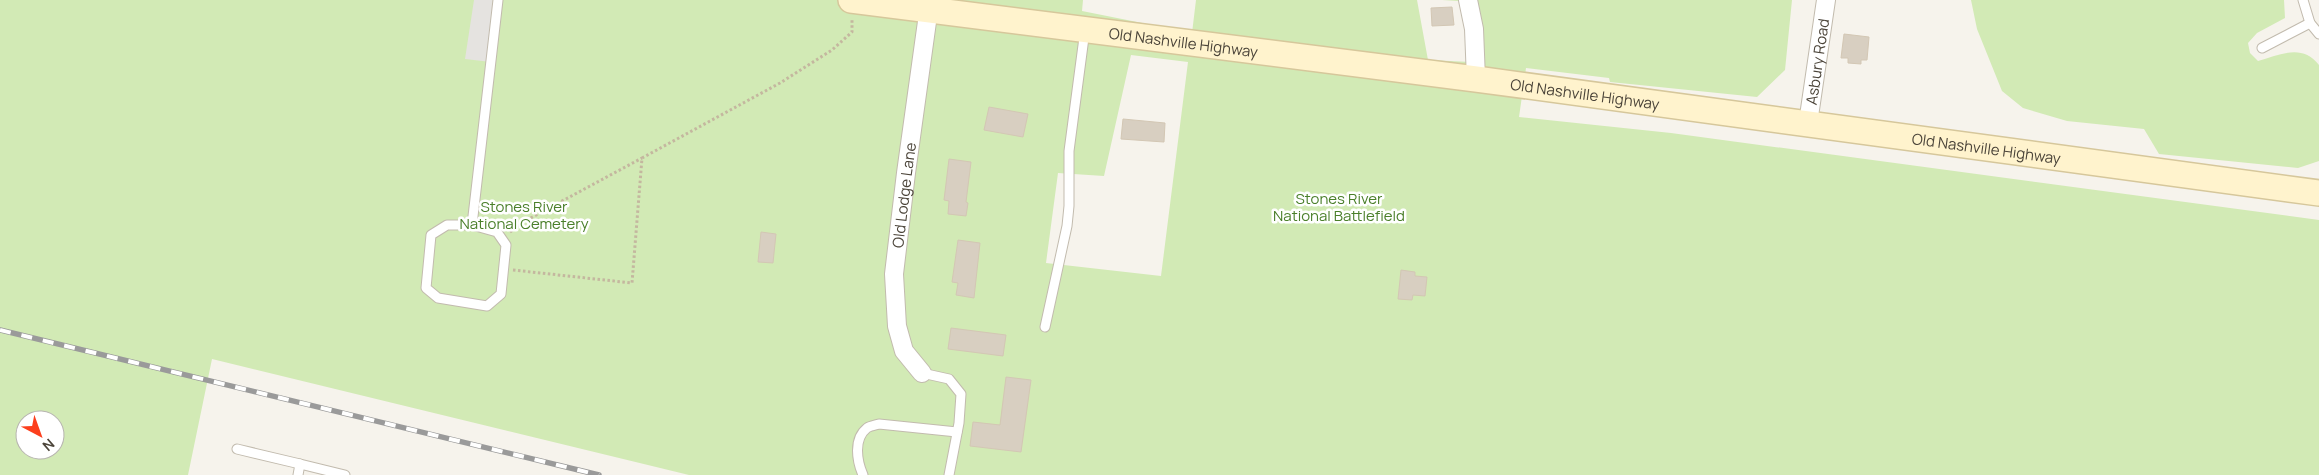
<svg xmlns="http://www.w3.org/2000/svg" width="2319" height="475" viewBox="0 0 2319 475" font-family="Manrope,sans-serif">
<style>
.green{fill:#d2eab5;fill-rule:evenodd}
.parking{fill:#e5e3e0}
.building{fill:#d8cfc1;stroke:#d3c7b4}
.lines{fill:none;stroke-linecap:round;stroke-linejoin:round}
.lane-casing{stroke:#c2bbae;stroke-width:11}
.street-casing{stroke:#c2bbae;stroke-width:20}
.secondary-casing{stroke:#d6c79b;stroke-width:28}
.path{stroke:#c4b79f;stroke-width:3;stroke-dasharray:2.5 2.5;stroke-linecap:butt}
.lane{stroke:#fff;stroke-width:9}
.street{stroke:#fff;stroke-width:18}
.secondary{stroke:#fff3cd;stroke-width:25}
.rail-casing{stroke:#9a9a9a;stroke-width:5.5}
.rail{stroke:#fff;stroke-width:4;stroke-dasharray:11;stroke-linecap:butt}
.labels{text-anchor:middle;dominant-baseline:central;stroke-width:5;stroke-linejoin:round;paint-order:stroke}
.street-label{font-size:15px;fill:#4b4439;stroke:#fff}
.park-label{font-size:15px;fill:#4a7f2a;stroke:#fff}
</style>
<rect width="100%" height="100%" fill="#f6f3ec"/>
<g class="green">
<path d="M0,0H1083L1082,11L1192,33L1196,0H1417L1428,60L1471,62L1459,1L1442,0H1792L1785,70L1757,97L1610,82L1609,78L1526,68L1519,117L1671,133L2319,220V475H689L212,359L188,475H0ZM1131,55L1188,62L1161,276L1046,263L1058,173L1104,176ZM25,420H55V450H25Z"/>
<path d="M1971,0H2284L2285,18L2257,33L2248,43L2250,53L2258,61C2280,55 2302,43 2319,65V161L2298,168L2159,154L2144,129L2067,121L2023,108L2002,91L1977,29Z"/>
</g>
<polygon class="parking" points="474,0 498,0 491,62 465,59"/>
<g class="building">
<polygon points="1452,7 1454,25 1432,26 1431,8"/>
<polygon points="1844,34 1869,37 1867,60 1861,60 1861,64 1848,63 1848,58 1841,58"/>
<polygon points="989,107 1028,114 1023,137 984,130"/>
<polygon points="1123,119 1165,123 1164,142 1121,139"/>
<polygon points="949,159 971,162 966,202 968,203 966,216 948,214 949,201 944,200"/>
<polygon points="761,232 776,234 773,263 758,262"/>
<polygon points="958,240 980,243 974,298 956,295 958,283 952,282"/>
<polygon points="1401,270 1415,272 1415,276 1427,277 1425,296 1413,295 1412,300 1398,299"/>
<polygon points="951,328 1006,335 1003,356 948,349"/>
<polygon points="1006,377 1031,380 1021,452 970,446 973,422 1000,425"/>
</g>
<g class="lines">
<defs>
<g id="lane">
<polyline points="2303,0 2310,23 2319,34"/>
<polyline points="2262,48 2310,23"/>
<polygon points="447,225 472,225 497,232 506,245 501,294 487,306 438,298 426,288 431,235"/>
<polyline points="472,225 498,0"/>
<polyline points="1045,327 1067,226 1069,206 1069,151 1085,30"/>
<polyline points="922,373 949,379 961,394 959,423 949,475"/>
<polyline points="237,449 300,464"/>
<polyline points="298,475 300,464 345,475"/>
<path d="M863,475C857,461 853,439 867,428C870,426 876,425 879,424L957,432"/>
</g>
<g id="street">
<polyline points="1468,0 1474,29 1476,79"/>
<path id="s1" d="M1808,123L1826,0"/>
<path id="s2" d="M922,373L904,351L897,326L894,274L906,173L930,0"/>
</g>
<g id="secondary">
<path id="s3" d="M851,0L1476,79L2319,193"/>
</g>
</defs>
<use href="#lane" class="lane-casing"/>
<use href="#street" class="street-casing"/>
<use href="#secondary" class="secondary-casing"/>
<g class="path">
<polyline points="510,232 525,221 642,158"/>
<polyline points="513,270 632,283 642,158 780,83 832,50 852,32 852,20"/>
</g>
<use href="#lane" class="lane"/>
<use href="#street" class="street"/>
<use href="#secondary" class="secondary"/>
<defs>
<polyline id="rail" points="0,330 599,475"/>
</defs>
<use href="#rail" class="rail-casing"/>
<use href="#rail" class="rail"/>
</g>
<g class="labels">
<g class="street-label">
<text stroke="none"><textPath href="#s3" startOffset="335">Old Nashville Highway</textPath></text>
<text stroke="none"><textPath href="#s1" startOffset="62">Asbury Road</textPath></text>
<text stroke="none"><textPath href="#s3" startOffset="740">Old Nashville Highway</textPath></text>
<text stroke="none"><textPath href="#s3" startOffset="1145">Old Nashville Highway</textPath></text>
<text stroke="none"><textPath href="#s2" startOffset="186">Old Lodge Lane</textPath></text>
</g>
<g class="park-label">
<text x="1339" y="198">Stones River<tspan x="1339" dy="17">National Battlefield</tspan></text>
<text x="524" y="206">Stones River<tspan x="524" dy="17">National Cemetery</tspan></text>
</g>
</g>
<g transform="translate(40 435) rotate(139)"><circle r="24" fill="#ffffff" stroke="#b7b4b0"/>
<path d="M0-4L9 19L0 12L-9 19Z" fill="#fc3f1d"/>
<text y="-8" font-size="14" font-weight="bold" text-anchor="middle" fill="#4b4439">N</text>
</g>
</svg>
